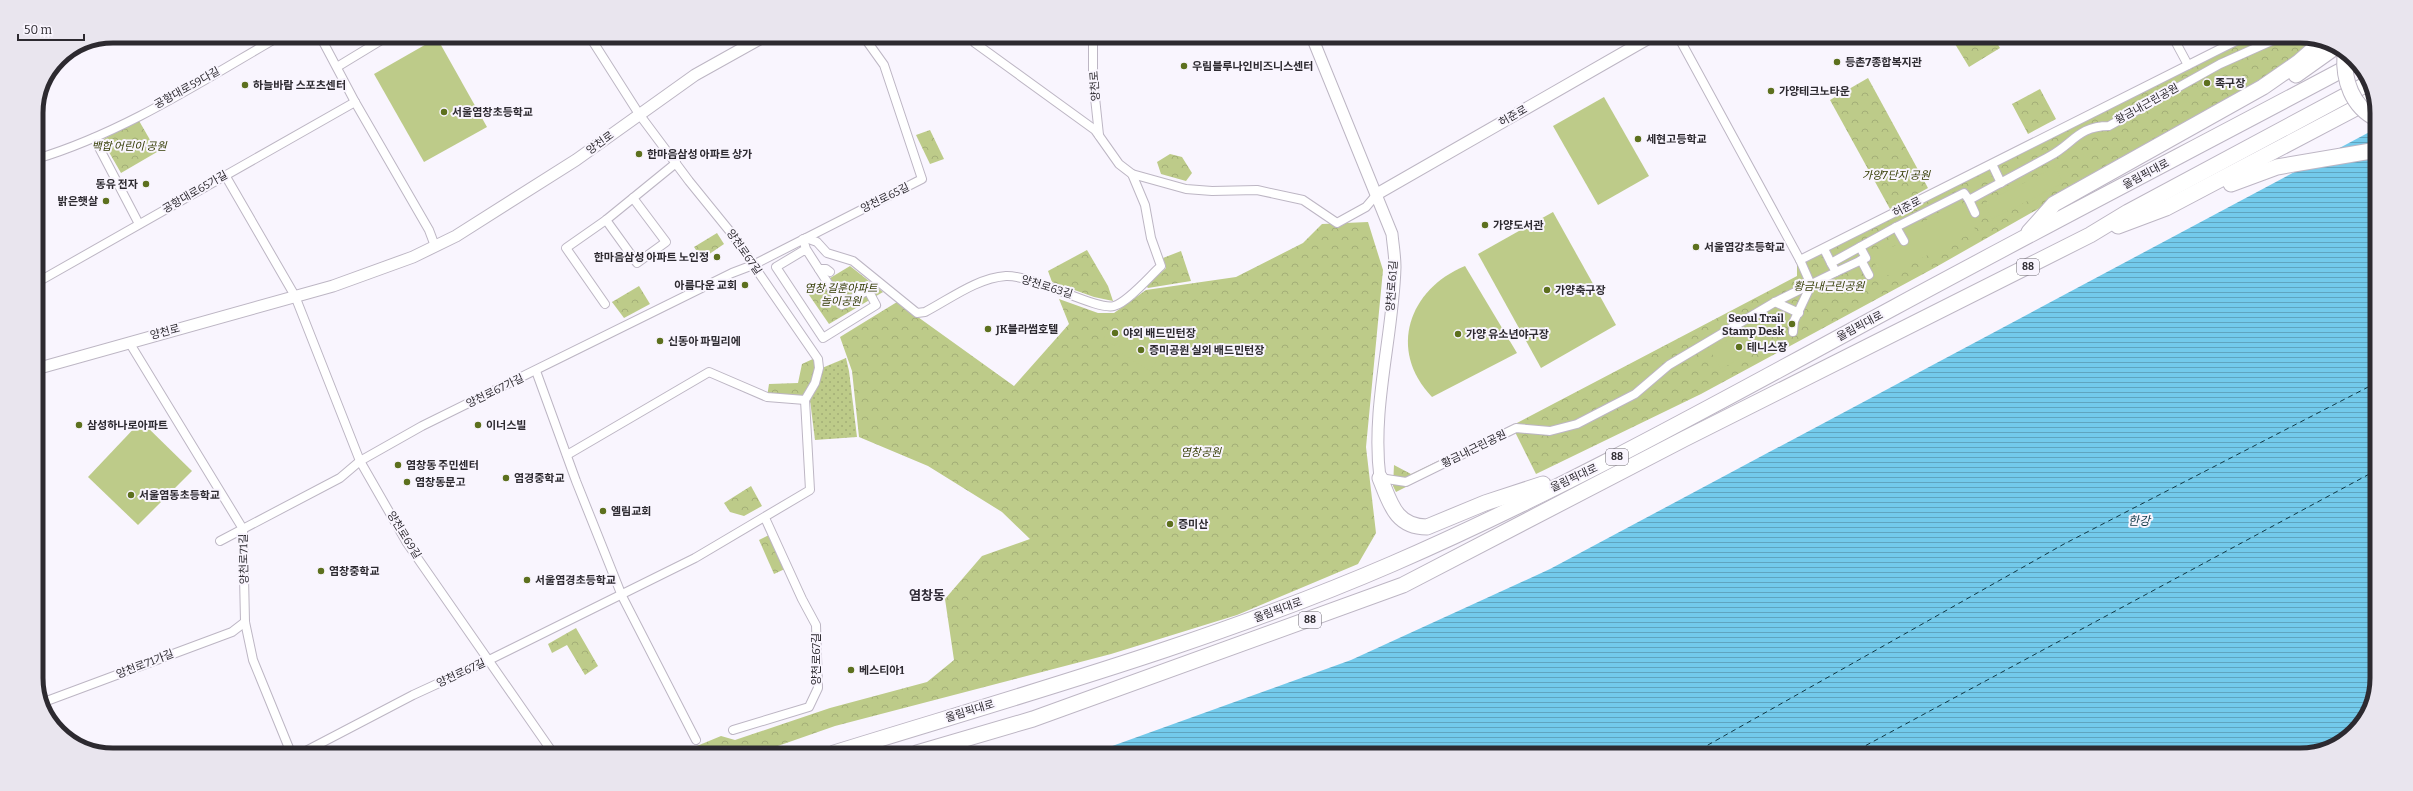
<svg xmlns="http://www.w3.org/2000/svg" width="2413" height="791" viewBox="0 0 2413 791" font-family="Bitter,'Noto Sans KR',serif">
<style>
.grass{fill:url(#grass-dots)}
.forest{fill:url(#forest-crowns)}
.pitch{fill:#bdcb89}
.water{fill:url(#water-rules)}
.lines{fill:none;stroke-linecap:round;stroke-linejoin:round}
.ferry{stroke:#0f3846;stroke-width:1;stroke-dasharray:5 4;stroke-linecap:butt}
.street-casing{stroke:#bdb6c4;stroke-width:10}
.secondary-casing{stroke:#bdb6c4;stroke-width:13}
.highway-casing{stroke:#bdb6c4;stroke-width:17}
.street{stroke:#fff;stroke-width:8}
.secondary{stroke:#fff;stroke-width:11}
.highway{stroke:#fff;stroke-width:15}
.highway-bridge-casing{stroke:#bdb6c4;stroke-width:17;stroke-linecap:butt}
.highway-bridge{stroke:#fff;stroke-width:15}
.poi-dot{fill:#5d701e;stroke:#f9f5fe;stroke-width:1.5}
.labels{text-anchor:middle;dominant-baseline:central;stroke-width:4;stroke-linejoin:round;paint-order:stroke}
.shield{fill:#f9f5fe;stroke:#6a676e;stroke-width:1}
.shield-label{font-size:10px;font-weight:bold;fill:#2d2a30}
.poi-label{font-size:11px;font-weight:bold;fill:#2d2a30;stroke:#f9f5fe;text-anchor:start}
.street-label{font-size:11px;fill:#2d2a30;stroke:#f9f5fe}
.park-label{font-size:11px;font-style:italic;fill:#353d05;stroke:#f9f5fe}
.water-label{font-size:12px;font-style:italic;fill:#0f3846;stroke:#f9f5fe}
.quarter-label{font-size:13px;font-weight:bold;fill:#302b36;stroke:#f9f5fe}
.rim{fill:none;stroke:#2d2a30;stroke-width:5}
</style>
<defs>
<pattern id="grass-dots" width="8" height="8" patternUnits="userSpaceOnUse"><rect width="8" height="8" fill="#bdcb89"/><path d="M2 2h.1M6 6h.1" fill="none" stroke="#a3ae77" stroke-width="1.8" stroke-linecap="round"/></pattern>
<pattern id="forest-crowns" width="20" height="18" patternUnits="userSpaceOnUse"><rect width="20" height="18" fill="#bdcb89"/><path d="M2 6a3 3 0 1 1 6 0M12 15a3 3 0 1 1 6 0" fill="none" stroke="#a3ae77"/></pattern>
<pattern id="water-rules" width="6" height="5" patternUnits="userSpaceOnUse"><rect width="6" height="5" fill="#73caeb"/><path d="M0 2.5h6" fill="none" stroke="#5fa4bf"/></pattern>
</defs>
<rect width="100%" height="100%" fill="#f9f5fe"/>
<polygon class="grass" points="846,358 849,371 857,437 815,440 810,400 822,368"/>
<g class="forest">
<polygon points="1954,38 1994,38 2000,48 1969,67 1952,39"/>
<polygon points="2247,39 2315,39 2270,77 1936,267 1701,394 1536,474 1515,432 1396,492 1393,486 1394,465 1411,474 1515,424 1797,276 1797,265"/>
<polygon points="1868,78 1928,188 1890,209 1830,100"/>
<polygon points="2040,89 2056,119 2028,134 2012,104"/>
<polygon points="138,119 157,152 121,173 102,140"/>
<polygon points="930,130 944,159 930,164 916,135"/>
<polygon points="1170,154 1182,157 1192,173 1186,181 1161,174 1157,162"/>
<polygon points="1368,222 1383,270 1366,447 1376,533 1358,564 1237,615 1111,654 835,726 758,753 680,753 721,736 735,740 830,708 927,682 954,660 945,599 982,556 1030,539 1002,512 928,466 859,437 852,371 840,337 897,302 1014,386 1069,324 1059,299 1098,313 1114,313 1146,290 1236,277 1303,243 1322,224"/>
<polygon points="717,233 724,244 702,259 694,247"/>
<polygon points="1087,250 1108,286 1113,301 1094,297 1052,282 1048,271"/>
<polygon points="1181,251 1191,281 1148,288 1146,286 1166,268 1163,258"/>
<polygon points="850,266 883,292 829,324 807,292"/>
<polygon points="639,286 650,304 624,318 612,302"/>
<path d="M815,358C817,373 812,383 803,395L767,397L769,384L798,383L802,364Z"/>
<polygon points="751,486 762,506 744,516 730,512 724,503"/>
<polygon points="771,534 787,568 774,574 759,540"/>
<polygon points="576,628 598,666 585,675 567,645 552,653 548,644"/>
</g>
<g class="pitch">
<polygon points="437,38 487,127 424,162 374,74"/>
<polygon points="2212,74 2217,84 2201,92 2196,83"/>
<polygon points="1604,97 1649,176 1598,205 1553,126"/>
<polygon points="2055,167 2063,183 1992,219 1984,203"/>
<polygon points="1962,202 1976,231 1882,278 1872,257 1908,239 1904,231"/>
<polygon points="1553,212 1616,325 1541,368 1478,254"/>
<path d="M1465,266L1517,353L1432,397C1387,350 1409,289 1465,266Z"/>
<polygon points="1117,320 1127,328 1114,346 1103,339"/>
<polygon points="1757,324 1767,343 1721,369 1710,350"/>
<polygon points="1131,330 1138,335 1140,332 1164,351 1149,371 1117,350"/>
<polygon points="141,421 192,471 138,525 88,477"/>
</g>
<polygon class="water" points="2377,128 2374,698 2346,739 2300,755 1090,754 1351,660 1550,569"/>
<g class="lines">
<g class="ferry">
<polyline points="1692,754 2064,544 2376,383"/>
<polyline points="1850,754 2375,471"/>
</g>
<defs>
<g id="street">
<polyline points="320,36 355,102 429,230 435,246"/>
<polyline points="1093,37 1093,79 1099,135"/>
<polyline points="1679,38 1800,260 2240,39"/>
<polyline points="2174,39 2188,65"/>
<polyline points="337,67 388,36"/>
<polyline points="94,138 139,224"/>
<path d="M36,159C123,133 202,81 280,36"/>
<polyline points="1992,164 2001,183"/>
<polyline points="1132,174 1186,189 1212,191 1257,190 1303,200 1337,223 1366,207 1377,194"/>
<polyline points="225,175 295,296 360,461 407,543 553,753"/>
<polyline points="1969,200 1975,213"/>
<polyline points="606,220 637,263 666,242 633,198"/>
<polyline points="1896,227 1904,241"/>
<path d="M806,238L817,242L827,253L853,261L917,313L925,312C950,299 977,278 1006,276C1034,275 1097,311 1114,306C1128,302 1150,276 1161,266L1151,238L1145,205L1132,174L1119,164L1095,130L975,43L970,37"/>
<polyline points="803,239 806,249 842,305 868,290 876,305 823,338 776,267 806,249"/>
<polyline points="1824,249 1831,263"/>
<polyline points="1861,260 1869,275"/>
<polyline points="819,269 826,269 830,272"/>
<polyline points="1836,272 1866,258 1860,247"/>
<polyline points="36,283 355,102"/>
<polyline points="1775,302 1799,313"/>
<polyline points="605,304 566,248 606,220 676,163"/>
<polyline points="1793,332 1794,321 1811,285 1800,260"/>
<polyline points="129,342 243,529 245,622 253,660 291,753"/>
<polyline points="536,371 576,481 622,596 696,740"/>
<polyline points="567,455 709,372 767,397 805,400"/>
<path d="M1380,478L1406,482L1516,428L1550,431L1577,424L1635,394L1669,365L1775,302L1836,272L1831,263L1896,227L1964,193L1969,200C1996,185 2023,171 2050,156C2073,144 2078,126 2109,126L2220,64L2276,39"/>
<polyline points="220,541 340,478 360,461 422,426 732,273 753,265 922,179 884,65 864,37"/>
<polyline points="44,702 232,632 245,622"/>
<polyline points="733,730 809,707 818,688 816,625 802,599 765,518"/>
<polyline points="302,753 413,695 489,660 695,558 810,490 805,400 815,383 819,368 818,359 732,234 689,181 639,114 590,37"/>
</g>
<g id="secondary">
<path d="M1312,37L1392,234C1393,245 1395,256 1395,267C1393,337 1371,408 1380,478"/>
<polyline points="1377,194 1649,38"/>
<polyline points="36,369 333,286 413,257 456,236 576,160 695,75 763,37"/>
</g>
<g id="highway">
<polyline points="2296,75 2334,48"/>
<polyline points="2231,184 2277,167 2377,150"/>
<polyline points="2118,226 2166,208 2373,99"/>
<polyline points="2029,232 2054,204 2263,87 2299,62 2323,41"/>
<path d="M1380,478C1390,502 1395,527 1427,527L1485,503L1543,484"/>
<path d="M834,753C1021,695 1212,642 1392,564C1565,489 1730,396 1895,307C2048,224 2203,144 2357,62"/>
<polyline points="917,753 1033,719 1403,585 1684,439 2090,235 2128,212 2367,84"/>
</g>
</defs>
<use href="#street" class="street-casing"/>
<use href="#secondary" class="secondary-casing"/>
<use href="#highway" class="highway-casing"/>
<use href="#street" class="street"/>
<use href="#secondary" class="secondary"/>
<use href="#highway" class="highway"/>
<defs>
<path id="highway-bridge" d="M2345,54C2343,80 2352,107 2377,119"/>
</defs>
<use href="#highway-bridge" class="highway-bridge-casing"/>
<use href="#highway-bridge" class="highway-bridge"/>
</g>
<g class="poi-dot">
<circle cx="1837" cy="62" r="4"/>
<circle cx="1184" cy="66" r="4"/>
<circle cx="2207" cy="83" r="4"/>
<circle cx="245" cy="85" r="4"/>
<circle cx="1771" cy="91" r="4"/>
<circle cx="444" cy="112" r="4"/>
<circle cx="1638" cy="139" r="4"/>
<circle cx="639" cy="154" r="4"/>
<circle cx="146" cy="184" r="4"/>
<circle cx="106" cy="201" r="4"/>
<circle cx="1485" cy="225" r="4"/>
<circle cx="1696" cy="247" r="4"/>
<circle cx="717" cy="257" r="4"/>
<circle cx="745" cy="285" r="4"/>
<circle cx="1547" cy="290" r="4"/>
<circle cx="1792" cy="324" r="4"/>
<circle cx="988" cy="329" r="4"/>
<circle cx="1115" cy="333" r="4"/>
<circle cx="1458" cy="334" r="4"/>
<circle cx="660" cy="341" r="4"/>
<circle cx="1739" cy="347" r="4"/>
<circle cx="1141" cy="350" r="4"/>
<circle cx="79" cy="425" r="4"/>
<circle cx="478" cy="425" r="4"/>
<circle cx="398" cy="465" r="4"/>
<circle cx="506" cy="478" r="4"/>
<circle cx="407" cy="482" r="4"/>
<circle cx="131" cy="495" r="4"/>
<circle cx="603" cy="511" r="4"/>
<circle cx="1170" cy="524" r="4"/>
<circle cx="321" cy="571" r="4"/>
<circle cx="527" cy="580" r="4"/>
<circle cx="851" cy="670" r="4"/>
</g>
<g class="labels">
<g class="shield">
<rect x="2017" y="259" width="22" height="16" rx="3"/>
<rect x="1606" y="449" width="22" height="16" rx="3"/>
<rect x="1299" y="612" width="22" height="16" rx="3"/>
</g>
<g class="shield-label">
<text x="2028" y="267">88</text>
<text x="1617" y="457">88</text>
<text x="1310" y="620">88</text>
</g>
<g class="poi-label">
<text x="1845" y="62">등촌7종합복지관</text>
<text x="1192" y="66">우림블루나인비즈니스센터</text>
<text x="2215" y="83">족구장</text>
<text x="253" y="85">하늘바람 스포츠센터</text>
<text x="1779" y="91">가양테크노타운</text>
<text x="452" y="112">서울염창초등학교</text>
<text x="1646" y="139">세현고등학교</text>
<text x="647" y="154">한마음삼성 아파트 상가</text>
<text x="138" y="184" text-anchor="end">동유 전자</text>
<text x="98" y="201" text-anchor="end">밝은햇살</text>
<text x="1493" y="225">가양도서관</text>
<text x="1704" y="247">서울염강초등학교</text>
<text x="709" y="257" text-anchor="end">한마음삼성 아파트 노인정</text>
<text x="737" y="285" text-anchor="end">아름다운 교회</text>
<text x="1555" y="290">가양축구장</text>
<text x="1784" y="318" text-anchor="end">Seoul Trail<tspan x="1784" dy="13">Stamp Desk</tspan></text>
<text x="996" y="329">JK블라썸호텔</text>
<text x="1123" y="333">야외 배드민턴장</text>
<text x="1466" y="334">가양 유소년야구장</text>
<text x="668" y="341">신동아 파밀리에</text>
<text x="1747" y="347">테니스장</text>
<text x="1149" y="350">증미공원 실외 배드민턴장</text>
<text x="87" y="425">삼성하나로아파트</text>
<text x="486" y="425">이너스빌</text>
<text x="406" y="465">염창동 주민센터</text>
<text x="514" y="478">염경중학교</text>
<text x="415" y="482">염창동문고</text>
<text x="139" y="495">서울염동초등학교</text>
<text x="611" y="511">엘림교회</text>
<text x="1178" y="524">증미산</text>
<text x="329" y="571">염창중학교</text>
<text x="535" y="580">서울염경초등학교</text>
<text x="859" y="670">베스티아1</text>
</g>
<g class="street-label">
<text transform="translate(1095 86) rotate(-94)">양천로</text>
<text transform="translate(187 88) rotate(-29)">공항대로59다길</text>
<text transform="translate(2147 104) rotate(-29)">황금내근린공원</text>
<text transform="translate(1513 116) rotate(-30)">허준로</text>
<text transform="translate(600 143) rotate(-36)">양천로</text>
<text transform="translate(2146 174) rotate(-28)">올림픽대로</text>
<text transform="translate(195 192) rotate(-30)">공항대로65가길</text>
<text transform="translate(885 198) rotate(-26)">양천로65길</text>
<text transform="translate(1907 207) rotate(-27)">허준로</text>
<text transform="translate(744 252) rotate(55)">양천로67길</text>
<text transform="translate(1392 286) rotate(-86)">양천로61길</text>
<text transform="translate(1047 287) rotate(17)">양천로63길</text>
<text transform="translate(1860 326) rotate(-28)">올림픽대로</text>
<text transform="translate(165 332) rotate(-15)">양천로</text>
<text transform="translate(495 391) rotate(-26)">양천로67가길</text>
<text transform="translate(1474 449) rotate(-26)">황금내근린공원</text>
<text transform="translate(1574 478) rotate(-25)">올림픽대로</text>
<text transform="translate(404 535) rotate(58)">양천로69길</text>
<text transform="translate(244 559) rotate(-91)">양천로71길</text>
<text transform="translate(1278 610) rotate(-20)">올림픽대로</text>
<text transform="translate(816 659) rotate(-90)">양천로67길</text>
<text transform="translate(145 664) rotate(-21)">양천로71가길</text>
<text transform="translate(461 673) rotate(-25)">양천로67길</text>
<text transform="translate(970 711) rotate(-17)">올림픽대로</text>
</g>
<g class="park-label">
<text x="129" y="146">백합 어린이 공원</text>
<text x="1896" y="175">가양7단지 공원</text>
<text x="1829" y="286">황금내근린공원</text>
<text x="841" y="288">염창 길훈아파트<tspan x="841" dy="13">놀이공원</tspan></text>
<text x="1201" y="452">염창공원</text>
</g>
<g class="water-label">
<text x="2139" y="521">한강</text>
</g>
<g class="quarter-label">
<text x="927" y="595">염창동</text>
</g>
</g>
<path d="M0 0H2413V791H0ZM113 43H2300A70 70 0 0 1 2370 113V678A70 70 0 0 1 2300 748H113A70 70 0 0 1 43 678V113A70 70 0 0 1 113 43Z" fill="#e9e5ee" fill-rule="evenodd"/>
<path class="rim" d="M113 43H2300A70 70 0 0 1 2370 113V678A70 70 0 0 1 2300 748H113A70 70 0 0 1 43 678V113A70 70 0 0 1 113 43Z"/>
<path d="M18 34v6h66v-6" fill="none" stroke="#2d2a30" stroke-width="2"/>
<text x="24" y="34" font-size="12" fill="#2d2a30" stroke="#f9f5fe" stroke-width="3" paint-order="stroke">50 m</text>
</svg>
